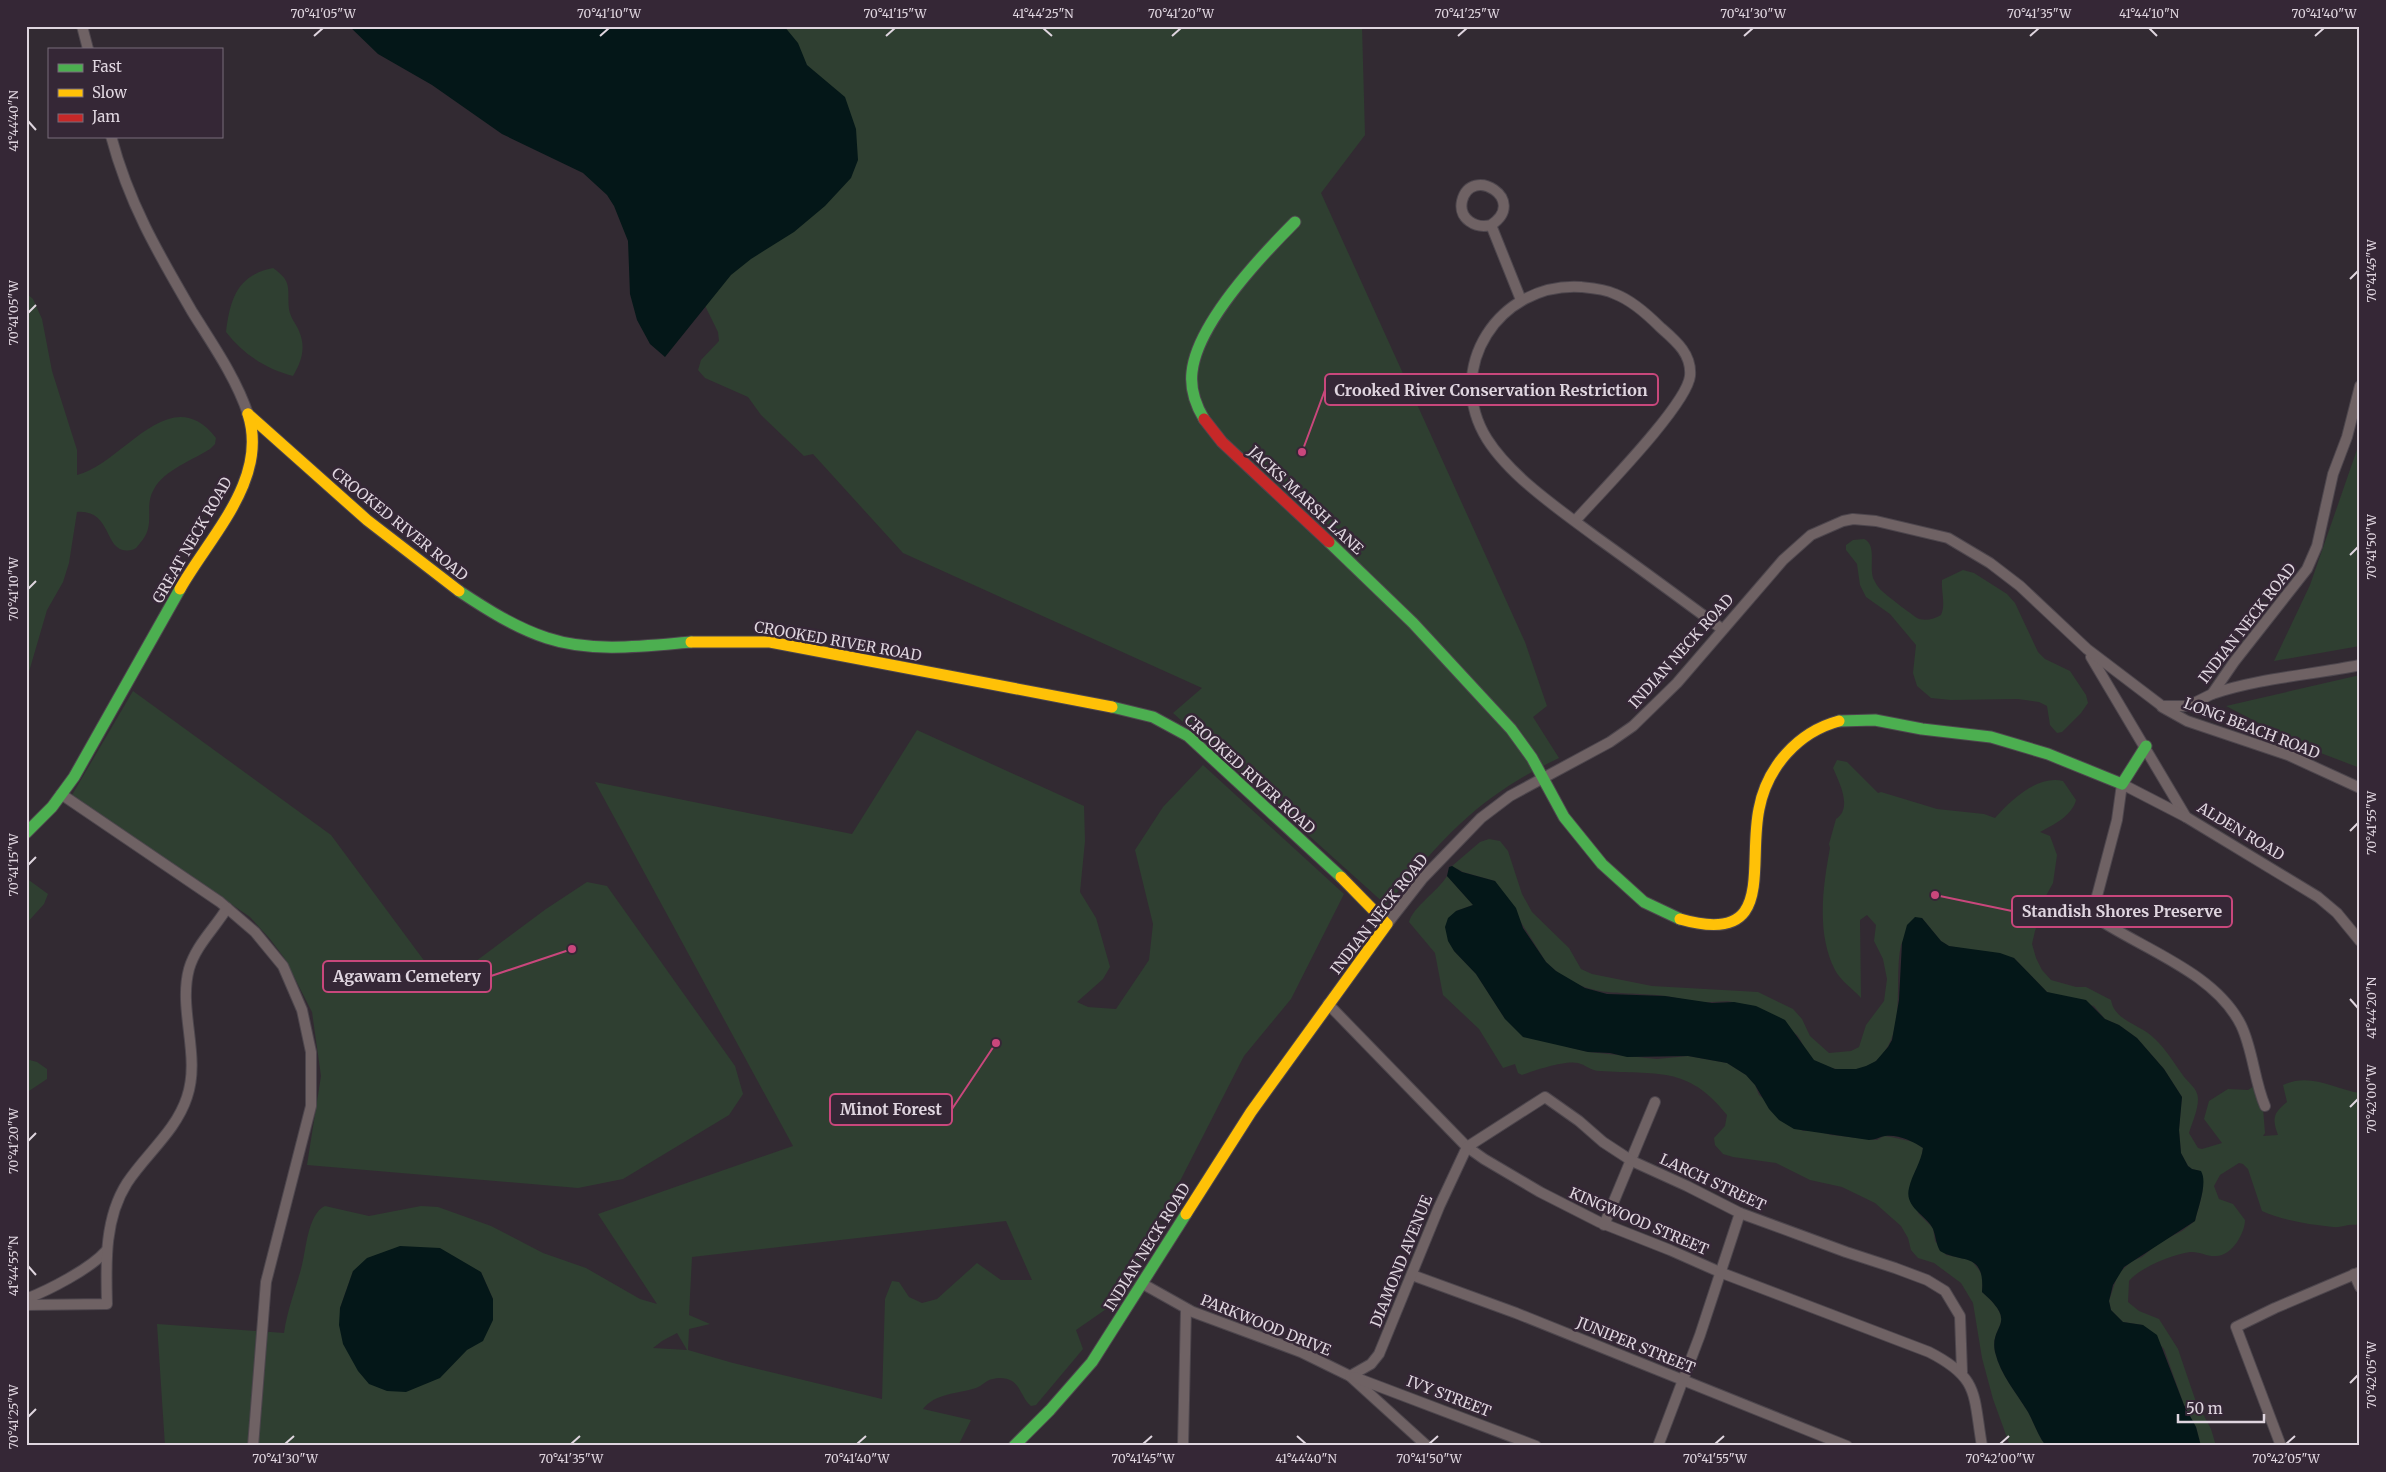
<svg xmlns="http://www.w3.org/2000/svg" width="2386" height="1472" viewBox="0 0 2386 1472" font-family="Merriweather,serif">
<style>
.green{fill:#2f3f31;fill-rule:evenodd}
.water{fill:#041718}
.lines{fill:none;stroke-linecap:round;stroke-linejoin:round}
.street-casing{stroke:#4d464d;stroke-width:12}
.fast-casing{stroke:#4d464d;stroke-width:13}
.slow-casing{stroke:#4d464d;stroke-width:13}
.jam-casing{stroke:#4d464d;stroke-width:13}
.street{stroke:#6f6264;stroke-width:10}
.fast{stroke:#4caf50;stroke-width:11}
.slow{stroke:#ffc107;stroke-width:11}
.jam{stroke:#c62828;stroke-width:11}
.ticks{fill:none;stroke:#dfd5df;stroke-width:2}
.labels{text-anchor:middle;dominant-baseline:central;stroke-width:5;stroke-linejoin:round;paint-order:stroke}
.street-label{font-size:15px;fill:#dfd5df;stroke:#352736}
.leader{fill:none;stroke:#c9477c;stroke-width:2}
.callout-dot{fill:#c9477c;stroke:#352736;stroke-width:2}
.callout{fill:#352736;stroke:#c9477c;stroke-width:2}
.callout-label{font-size:16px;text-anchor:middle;font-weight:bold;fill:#dfd5df}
.neatline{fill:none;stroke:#dfd5df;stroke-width:2}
.ticks-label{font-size:12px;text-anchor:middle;fill:#dfd5df}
</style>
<rect width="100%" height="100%" fill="#322a32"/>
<g class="green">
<path d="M544,26H1362L1365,135L1321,193L1525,642L1547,706L1533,717L1559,758C1523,775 1490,796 1461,823C1434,848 1410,878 1386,905L1173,713L1202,688L903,553L813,454L804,456L761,415L748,397L705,378L698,370L701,360L719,341L718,332L679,253Z"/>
<path d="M273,268C293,282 287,288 289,309C290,317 296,324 299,331C306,347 302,361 293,376C266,369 243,354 226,332C230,300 237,275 273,268Z"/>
<path d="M26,293L33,299L42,319L52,371L77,450V475C122,465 170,378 216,438L215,444L210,449C193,460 164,470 154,489C143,507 157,525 140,543C138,546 135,550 131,550C103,556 114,509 77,512L69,563L63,582L47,610L26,682Z"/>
<polygon points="2360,441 2360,646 2274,661 2310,585"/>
<path d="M1864,539C1877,545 1869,565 1873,578C1875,582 1878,588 1882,591C1886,595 1916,618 1919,619C1927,621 1934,619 1941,615C1946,604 1941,592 1942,580L1963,570L1974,573L2007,594L2015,603L2038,652L2045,659L2070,671L2086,695L2088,703L2081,713L2062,732L2057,733L2050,725L2047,706L2039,702L2018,699L1951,700L1931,698L1917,686L1913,673L1916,645L1890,614L1866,597L1860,585L1857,564L1846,550V545L1853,540Z"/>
<polygon points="2360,675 2360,768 2305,747 2226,706"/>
<polygon points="133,691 331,835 434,974 448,982 546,909 587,882 607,886 735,1066 743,1094 729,1115 623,1179 578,1188 307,1165 321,1076 312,1012 285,959 270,939 250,917 72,795"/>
<path d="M917,730L1084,806L1085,841L1080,892L1096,918L1110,967L1103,979L1077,1002L1088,1007L1116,1009L1149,960L1153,924L1135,850L1163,807L1203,765L1344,894L1291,999L1244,1056L1139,1261L1135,1289L1076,1330L1083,1349L1036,1405L1031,1406C1023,1400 1021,1387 1012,1381C1007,1378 999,1377 993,1379C986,1380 982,1386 976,1388C958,1394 935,1393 923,1409L971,1420L958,1446H165L157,1324L284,1333C287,1311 295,1291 301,1269C306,1253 307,1214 325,1206L369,1216L421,1206L438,1207L491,1226L543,1253L586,1268L640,1299L657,1304L598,1214L793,1146L595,782L852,834ZM1006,1221L1032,1280H1001L977,1263L937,1299L922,1303L909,1297L899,1282L892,1281L885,1299L882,1399L733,1363L688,1350L689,1329L710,1324L689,1315L692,1257ZM353,1271L481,1272L493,1299V1320L340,1308ZM677,1333L687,1350L653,1348L662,1341Z"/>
<path d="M1837,760L1847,762L1878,793L1881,792L1937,809L1984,814L1995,818C2011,800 2037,775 2063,781L2076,800C2072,816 2053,825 2040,832L2050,836L2057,855L2053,883L2041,905L2040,916L2035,931L2032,944L2036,958L2042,970L2051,980L2076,987H2086L2111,1000C2115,1022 2141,1024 2155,1039C2165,1048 2174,1063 2182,1074C2187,1082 2198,1088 2198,1099C2198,1110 2192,1123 2189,1133L2198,1148L2202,1149L2222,1143L2204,1119L2209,1101L2228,1089L2248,1090L2256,1085L2263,1108L2265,1133L2263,1136L2278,1135C2272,1119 2273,1113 2287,1102L2283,1085C2310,1072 2334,1089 2360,1093V1196L2357,1199L2359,1223L2356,1225C2347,1224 2341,1228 2333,1227C2308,1224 2285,1221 2262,1211L2248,1169L2243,1164L2239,1163L2220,1175L2214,1186L2219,1199L2233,1204L2245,1220C2245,1233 2232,1256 2216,1256C2208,1257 2199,1251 2190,1252C2173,1254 2139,1268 2129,1281L2128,1302L2139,1311L2159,1319L2178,1349L2195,1399L2211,1429L2216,1446H2201L2196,1427L2184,1405L2164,1349L2143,1325L2123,1322L2111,1310L2109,1301L2118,1274L2132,1261L2142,1257L2160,1242L2182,1231L2195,1221C2198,1208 2208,1183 2200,1171L2192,1169L2188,1166L2181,1153L2179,1130L2182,1097L2164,1069L2137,1038L2119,1025L2105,1019L2094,1006L2047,992L2014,958L1949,946L1941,941L1922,918C1916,925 1904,936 1901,945C1893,980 1908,1032 1877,1060C1863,1074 1828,1072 1813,1060C1805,1053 1803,1042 1797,1035C1790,1029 1747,1008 1736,1003C1728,999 1713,1003 1703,1002C1690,1001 1678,998 1666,996C1617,990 1586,1001 1546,962L1495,881L1463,872L1452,866L1480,842L1489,839L1500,841L1508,851L1522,894L1532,912L1569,948L1581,969L1592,974L1652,986L1758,992L1793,1009L1802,1019L1810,1036L1829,1053L1851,1051L1859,1047L1866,1025L1884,1001L1887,979L1883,959L1874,941L1876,925L1867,915L1860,920L1861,998C1853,989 1840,980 1835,970C1816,933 1823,886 1830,848L1829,844L1836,819C1853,808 1839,782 1833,768Z"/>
<path d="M1447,876L1473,905L1456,911L1454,951L1476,974L1505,1019L1568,1047L1588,1052L1657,1059L1688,1056L1727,1063L1746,1075L1755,1085L1759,1095L1803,1131H1817L1831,1135L1877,1140L1884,1136L1891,1137L1914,1142L1923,1148L1920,1165L1915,1171L1918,1213L1933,1228L1935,1241L1946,1255L1971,1260L1979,1270L1983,1277L1982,1292C2020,1325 1989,1324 1995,1352C2001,1376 2016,1392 2028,1412C2034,1423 2038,1436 2046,1446H2010L1993,1399L1982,1358L1973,1303L1961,1283L1934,1263L1918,1258L1911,1250L1908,1238L1901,1226L1875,1203L1842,1187L1810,1180L1776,1163L1733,1157L1723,1154L1715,1145L1714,1138L1725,1126L1727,1115C1688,1065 1656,1075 1600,1071C1591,1071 1586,1065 1578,1063C1566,1060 1535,1070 1522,1075L1518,1073L1515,1064L1503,1068L1479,1029L1443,995L1435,953L1409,922C1413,907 1438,891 1447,876Z"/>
<polygon points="26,878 48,894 44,904 26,924"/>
<polygon points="26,1059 37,1062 47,1069 47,1079 26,1093"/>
</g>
<g class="water">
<polygon points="349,26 784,26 798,43 807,65 845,97 856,129 858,160 851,178 825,206 794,232 751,259 731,275 665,357 650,344 637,320 630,294 628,241 614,206 607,195 583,173 502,134 432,85 378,54"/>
<path d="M1452,866L1462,872L1495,881L1516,908L1523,928L1546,962L1556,971L1585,988L1607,994L1665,996L1712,1003L1734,1002L1756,1006L1785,1020L1814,1060L1835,1069H1856L1866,1066L1876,1061L1888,1047L1892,1040L1899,1000L1902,943L1907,925L1915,917L1922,918L1941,941L1949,946L2000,953L2014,958L2047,992L2086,1000L2105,1019L2119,1025L2137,1038L2164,1069L2182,1097L2179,1130L2181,1153L2188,1166L2192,1169L2201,1171C2208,1183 2198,1207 2195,1221L2124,1267L2113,1285L2109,1301L2111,1310L2123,1322L2143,1325L2157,1335L2184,1405L2196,1427L2201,1446H2046C2038,1436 2034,1423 2028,1412C2016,1392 2001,1376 1995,1352C1989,1324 2020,1325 1982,1292C1985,1251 1962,1264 1940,1251C1936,1244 1936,1237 1933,1229C1927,1215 1904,1208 1909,1188C1912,1174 1921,1163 1923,1148C1913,1141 1897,1134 1885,1136C1879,1137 1875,1140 1869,1140L1794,1129L1779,1120L1769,1109L1755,1085L1746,1075L1727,1063L1688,1056L1627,1057L1610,1053L1588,1052L1523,1037L1505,1019L1476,974L1454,951L1448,941L1445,927L1448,918L1456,911L1473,905L1447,876L1449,867Z"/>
<polygon points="400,1246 440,1248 481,1272 493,1299 493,1320 483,1341 467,1350 440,1378 406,1392 387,1391 369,1384 358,1371 343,1344 339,1325 340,1308 353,1271 367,1258"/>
</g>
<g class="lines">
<defs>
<g id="street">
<polyline points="82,26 88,49"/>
<path d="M111,136C129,204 158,253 193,313C213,345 236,378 248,414"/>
<path d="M1491,225C1476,229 1458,219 1462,201C1471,164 1529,200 1491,225L1521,300"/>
<path d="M1575,521C1598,495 1687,405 1690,376C1692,354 1676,341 1660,327C1648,315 1631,300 1615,294C1605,289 1592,288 1581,287C1499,282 1443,368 1487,439C1511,477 1560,510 1596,537C1638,567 1680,598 1722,629"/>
<polyline points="2091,657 2186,817 2318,897 2337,913 2360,941"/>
<path d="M2212,694C2259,678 2311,675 2360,665"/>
<polyline points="2162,707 2187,721 2288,755 2360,788"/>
<polyline points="61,794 220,902 255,932 283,966 302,1010 311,1052 311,1106 266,1282 253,1446"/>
<path d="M2186,817L2122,784L2117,820L2092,915C2139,948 2214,971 2241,1025C2253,1050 2254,1080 2265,1106"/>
<polyline points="1387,924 1423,878 1481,818 1510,796 1610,742 1633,726 1677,683 1783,560 1811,535 1843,521 1853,519 1876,521 1948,538 1990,563 2020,586 2087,649 2162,706 2188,706 2212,694 2234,662 2307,569 2317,546 2333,474 2347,437 2360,386"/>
<path d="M1328,1004L1467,1147L1484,1159L1540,1192L1599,1222L1670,1250L1722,1273L1929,1352C1980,1378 1973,1394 1982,1446"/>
<polyline points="1604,1225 1655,1102"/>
<polyline points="2354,1274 2360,1287"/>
<polyline points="1412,1275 1516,1313 1847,1446"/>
<polyline points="1143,1284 1193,1312 1301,1352 1350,1376 1427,1446"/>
<path d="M26,1299C49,1290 90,1269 106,1251"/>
<path d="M26,1305L107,1304C106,1264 104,1219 127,1183C146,1154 176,1131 187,1097C201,1056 178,1010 189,969C196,945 215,928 227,908"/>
<polyline points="1350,1376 1371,1364 1379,1354 1439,1207 1467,1147 1545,1097 1579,1121 1603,1142 1632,1161 1687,1186 1740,1213 1846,1252 1895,1268 1927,1280 1945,1291 1960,1316 1962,1372"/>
<polyline points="1354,1377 1536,1446"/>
<polyline points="1183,1446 1186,1309"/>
<polyline points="1658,1446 1700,1335 1740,1213"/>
<polyline points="2281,1446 2236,1327 2275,1308 2360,1272"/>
</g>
<g id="fast">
<path d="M1204,419C1195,404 1190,389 1192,372C1197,324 1262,255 1295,222"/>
<polyline points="1329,542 1413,623 1511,729 1532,758 1564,817 1602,864 1644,902 1680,919"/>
<path d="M459,591C486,609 516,628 547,638C592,653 645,646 691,642"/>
<polyline points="1112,707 1153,717 1188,736 1341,877"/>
<polyline points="1839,721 1875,720 1922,729 1991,737 2048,754 2122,784 2146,746"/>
<polyline points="26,833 52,807 74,777 180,589"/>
<polyline points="1014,1446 1050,1410 1092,1362 1186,1214"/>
</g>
<g id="slow">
<polyline points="248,414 367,520 459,591"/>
<path d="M180,589C210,536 269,479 248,414"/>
<polyline points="691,642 770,642 1112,707"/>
<path d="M1680,919C1777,947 1747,867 1759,809C1767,767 1798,732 1839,721"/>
<polyline points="1186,1214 1251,1112 1387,924 1341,877"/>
</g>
<polyline id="jam" points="1204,419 1222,442 1329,542"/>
</defs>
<use href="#street" class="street-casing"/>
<use href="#fast" class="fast-casing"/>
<use href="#slow" class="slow-casing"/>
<use href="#jam" class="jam-casing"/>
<use href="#street" class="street"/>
<use href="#fast" class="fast"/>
<use href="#slow" class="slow"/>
<use href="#jam" class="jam"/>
</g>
<path class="ticks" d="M1043,28L1052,36M2149,28L2157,36M314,36L323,28M600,36L609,28M886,36L895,28M1172,36L1181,28M1458,36L1467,28M1744,36L1753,28M2030,36L2039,28M2315,36L2324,28M28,121L36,130M2350,279L2358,271M28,313L36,305M2350,555L2358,547M28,589L36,581M2350,831L2358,823M28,865L36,857M2350,999L2358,1008M2350,1107L2358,1099M28,1141L36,1133M28,1266L36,1275M2350,1383L2358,1375M28,1417L36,1409M1297,1436L1306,1444M285,1444L294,1436M571,1444L580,1436M857,1444L866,1436M1143,1444L1152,1436M1429,1444L1438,1436M1715,1444L1724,1436M2000,1444L2009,1436M2286,1444L2295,1436"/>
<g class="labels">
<g class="street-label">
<text transform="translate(1306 500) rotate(43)">JACKS MARSH LANE</text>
<text transform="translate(400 524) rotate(39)">CROOKED RIVER ROAD</text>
<text transform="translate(192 540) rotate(-60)">GREAT NECK ROAD</text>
<text transform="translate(2247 623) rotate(-52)">INDIAN NECK ROAD</text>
<text transform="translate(838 641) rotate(10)">CROOKED RIVER ROAD</text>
<text transform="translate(1681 651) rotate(-48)">INDIAN NECK ROAD</text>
<text transform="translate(2252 728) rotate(21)">LONG BEACH ROAD</text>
<text transform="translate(1250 774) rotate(42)">CROOKED RIVER ROAD</text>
<text transform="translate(2241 831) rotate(31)">ALDEN ROAD</text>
<text transform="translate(1379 914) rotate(-52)">INDIAN NECK ROAD</text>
<text transform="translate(1713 1182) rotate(25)">LARCH STREET</text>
<text transform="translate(1639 1221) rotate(23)">KINGWOOD STREET</text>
<text transform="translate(1147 1247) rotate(-58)">INDIAN NECK ROAD</text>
<text transform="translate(1401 1261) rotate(-68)">DIAMOND AVENUE</text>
<text transform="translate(1266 1325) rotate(22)">PARKWOOD DRIVE</text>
<text transform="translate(1636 1345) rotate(22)">JUNIPER STREET</text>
<text transform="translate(1449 1396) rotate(21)">IVY STREET</text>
</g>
</g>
<path class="leader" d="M1302 452L1325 390M1935 895L2012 911M572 949L491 976M996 1043L952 1109"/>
<g class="callout-dot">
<circle cx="1302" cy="452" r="5"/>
<circle cx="1935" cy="895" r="5"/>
<circle cx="572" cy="949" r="5"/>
<circle cx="996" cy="1043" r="5"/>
</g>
<g class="callout">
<rect x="1325" y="374" width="333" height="31" rx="5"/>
<rect x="2012" y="896" width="220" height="31" rx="5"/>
<rect x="323" y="961" width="168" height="31" rx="5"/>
<rect x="830" y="1094" width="122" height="31" rx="5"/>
</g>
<g class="callout-label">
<text x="1491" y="396">Crooked River Conservation Restriction</text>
<text x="2122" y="917">Standish Shores Preserve</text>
<text x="407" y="982">Agawam Cemetery</text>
<text x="891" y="1115">Minot Forest</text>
</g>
<rect width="2386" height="1472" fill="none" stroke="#352736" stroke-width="55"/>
<rect x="48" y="48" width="175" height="90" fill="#352736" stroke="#796d7a"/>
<rect x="58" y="64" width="25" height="8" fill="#4caf50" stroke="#796d7a"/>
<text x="92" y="72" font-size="15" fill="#dfd5df">Fast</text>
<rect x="58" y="89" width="25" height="8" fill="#ffc107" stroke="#796d7a"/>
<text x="92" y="98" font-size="15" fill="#dfd5df">Slow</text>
<rect x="58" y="114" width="25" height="8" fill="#c62828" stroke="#796d7a"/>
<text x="92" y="122" font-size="15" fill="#dfd5df">Jam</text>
<path d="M2178 1414v8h86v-8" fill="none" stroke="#dfd5df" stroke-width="2.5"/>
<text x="2186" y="1414" font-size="15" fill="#dfd5df" stroke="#352736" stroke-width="4" paint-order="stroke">50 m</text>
<rect x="28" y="28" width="2330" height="1416" class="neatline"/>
<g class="ticks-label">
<text x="323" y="18">70°41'05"W</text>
<text x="609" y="18">70°41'10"W</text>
<text x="895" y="18">70°41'15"W</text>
<text x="1043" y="18">41°44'25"N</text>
<text x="1181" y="18">70°41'20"W</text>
<text x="1467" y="18">70°41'25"W</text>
<text x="1753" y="18">70°41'30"W</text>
<text x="2039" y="18">70°41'35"W</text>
<text x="2149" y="18">41°44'10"N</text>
<text x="2324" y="18">70°41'40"W</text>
<text transform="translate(14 121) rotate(-90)" y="4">41°44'40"N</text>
<text transform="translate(2372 271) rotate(-90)" y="4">70°41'45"W</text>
<text transform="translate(14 313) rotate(-90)" y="4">70°41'05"W</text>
<text transform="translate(2372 547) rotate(-90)" y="4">70°41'50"W</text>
<text transform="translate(14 589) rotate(-90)" y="4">70°41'10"W</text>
<text transform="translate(2372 823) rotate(-90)" y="4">70°41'55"W</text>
<text transform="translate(14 865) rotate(-90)" y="4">70°41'15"W</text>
<text transform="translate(2372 1008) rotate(-90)" y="4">41°44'20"N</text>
<text transform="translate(2372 1099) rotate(-90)" y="4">70°42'00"W</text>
<text transform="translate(14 1141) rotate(-90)" y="4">70°41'20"W</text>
<text transform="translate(14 1266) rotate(-90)" y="4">41°44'55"N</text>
<text transform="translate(2372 1375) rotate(-90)" y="4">70°42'05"W</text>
<text transform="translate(14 1417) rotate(-90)" y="4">70°41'25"W</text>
<text x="285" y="1463">70°41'30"W</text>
<text x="571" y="1463">70°41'35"W</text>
<text x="857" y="1463">70°41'40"W</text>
<text x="1143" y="1463">70°41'45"W</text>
<text x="1306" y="1463">41°44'40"N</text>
<text x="1429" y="1463">70°41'50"W</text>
<text x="1715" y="1463">70°41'55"W</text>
<text x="2000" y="1463">70°42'00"W</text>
<text x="2286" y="1463">70°42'05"W</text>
</g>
</svg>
